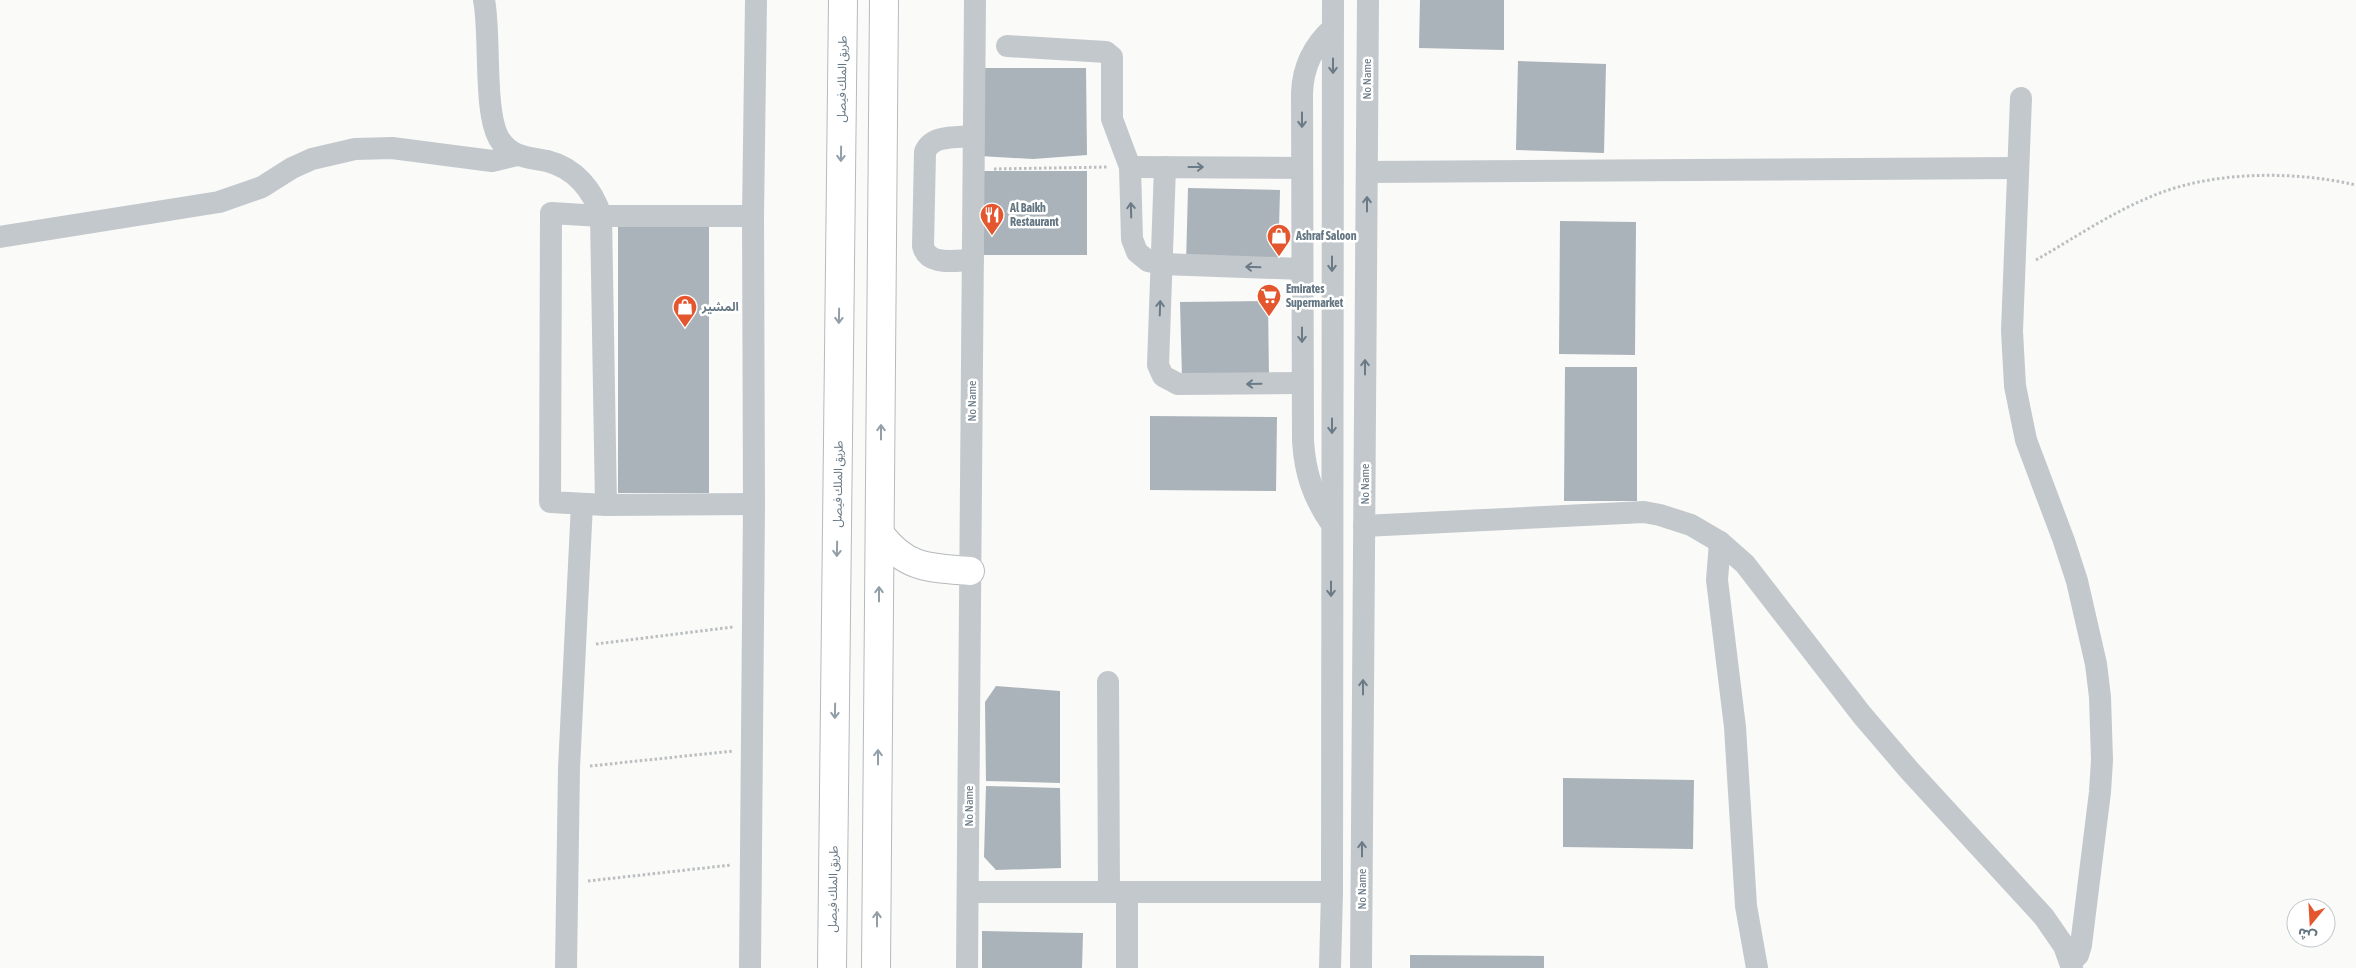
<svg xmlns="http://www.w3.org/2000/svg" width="2356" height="968" viewBox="0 0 2356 968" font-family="'Asap Condensed','Noto Sans Arabic',sans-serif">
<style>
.building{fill:#aab3b9}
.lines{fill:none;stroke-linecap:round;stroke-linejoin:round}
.major-casing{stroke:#b5babe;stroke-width:30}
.path{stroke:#bbbfc2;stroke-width:3;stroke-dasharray:2.5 2.5;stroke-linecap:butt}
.minor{stroke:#c3c8cc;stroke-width:22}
.major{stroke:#fff;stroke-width:28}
.oneway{stroke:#6a7a87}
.oneway2{stroke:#939fa8}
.labels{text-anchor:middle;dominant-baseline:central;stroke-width:5;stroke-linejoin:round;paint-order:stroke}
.street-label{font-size:12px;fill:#657683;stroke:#fff}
.poi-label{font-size:12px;font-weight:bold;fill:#657683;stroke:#fff;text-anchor:start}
</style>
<rect width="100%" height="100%" fill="#fafaf8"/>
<g class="building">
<polygon points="1420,0 1504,0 1504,50 1419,48"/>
<polygon points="1518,61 1606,64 1604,153 1516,150"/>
<polygon points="980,68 1086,68 1087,155 1033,159 980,156"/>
<rect x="980" y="171" width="107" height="84"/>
<polygon points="1188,188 1280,190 1278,267 1186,265"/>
<polygon points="1560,221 1636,222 1635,355 1559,354"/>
<rect x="618" y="227" width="91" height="266"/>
<polygon points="1268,301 1269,377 1182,378 1180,302"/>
<polygon points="1565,367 1637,367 1637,501 1564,501"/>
<polygon points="1150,416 1277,417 1276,491 1150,490"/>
<polygon points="996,686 1060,691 1060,783 986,781 985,702"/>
<polygon points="1563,778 1694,780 1693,849 1563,847"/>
<polygon points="986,786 1060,788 1061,868 996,870 984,857"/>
<polygon points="982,931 1083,933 1082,968 982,968"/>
<polygon points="1410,955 1544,956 1544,968 1410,968"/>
</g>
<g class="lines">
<defs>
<g id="major">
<path d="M880,534C906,569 930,568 970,571"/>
<polyline points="832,968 843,0"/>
<polyline points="876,968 884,0"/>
</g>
</defs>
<use href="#major" class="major-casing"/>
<g class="path">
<polyline points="994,169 1108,167"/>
<path d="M2036,260C2076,237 2117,209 2160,193C2218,171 2296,171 2356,185"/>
<polyline points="596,644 733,627"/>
<polyline points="590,766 733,751"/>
<polyline points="588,881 731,865"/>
</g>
<g class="minor">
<path d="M484,0C491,34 483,115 500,140C512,158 529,157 547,161C575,168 593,190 601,216L606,505"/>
<polyline points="1007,46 1106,52 1112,57 1112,119 1130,167 1132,239 1137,252 1148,261 1162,264 1302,269"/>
<polyline points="2021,98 2012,331 2015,386 2026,440 2064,541 2077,581 2096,664 2100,697 2102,760 2100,792 2081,945 2078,955 2071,962"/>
<polyline points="1130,167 1302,168"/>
<polyline points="1165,167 1158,365 1163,376 1178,384 1302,383"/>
<polyline points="1367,172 2018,168"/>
<polyline points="753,216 601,216 551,213 550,502 606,505 754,504"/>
<polyline points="0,237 219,202 262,187 292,168 312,159 355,149 392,148 492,161 517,155"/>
<path d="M973,260C956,260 928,267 923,246L925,152C932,134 958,138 974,136"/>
<path d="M1331,523C1313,497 1305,473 1303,441L1302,93C1303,66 1313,46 1333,28"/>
<polyline points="1364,526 1644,512 1660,515 1691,525 1720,542 1745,564 1862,715 1909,770 2044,917 2064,946 2072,968"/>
<polyline points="1720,542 1717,580 1735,727 1746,906 1757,968"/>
<polyline points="1108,682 1109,892"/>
<polyline points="968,892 1332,892"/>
<polyline points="566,968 569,768 582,504"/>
<polyline points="750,968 754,504 753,216 756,0"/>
<polyline points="967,968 975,0"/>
<polyline points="1127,968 1127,892"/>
<polyline points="1330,968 1332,892 1333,0"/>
<polyline points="1361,968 1368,0"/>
</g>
<use href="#major" class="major"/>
</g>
<defs><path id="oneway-shaft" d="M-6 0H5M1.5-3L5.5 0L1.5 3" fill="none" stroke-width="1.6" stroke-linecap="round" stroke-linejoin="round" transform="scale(1.25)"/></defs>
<g class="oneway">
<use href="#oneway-shaft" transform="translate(1333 66) rotate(90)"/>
<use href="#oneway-shaft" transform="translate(1302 120) rotate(90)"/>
<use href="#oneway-shaft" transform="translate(1196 167)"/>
<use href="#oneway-shaft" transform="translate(1367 204) rotate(-90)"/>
<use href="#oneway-shaft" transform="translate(1131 210) rotate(-92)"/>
<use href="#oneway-shaft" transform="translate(1332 264) rotate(90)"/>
<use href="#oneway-shaft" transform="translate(1253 267) rotate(-178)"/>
<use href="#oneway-shaft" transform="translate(1160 308) rotate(-88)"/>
<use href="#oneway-shaft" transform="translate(1302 335) rotate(90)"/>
<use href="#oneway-shaft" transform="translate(1365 367) rotate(-90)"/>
<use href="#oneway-shaft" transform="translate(1254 384) rotate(179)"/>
<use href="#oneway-shaft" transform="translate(1332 426) rotate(90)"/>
<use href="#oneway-shaft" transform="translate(1331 589) rotate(90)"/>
<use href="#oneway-shaft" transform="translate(1363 687) rotate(-90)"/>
<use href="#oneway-shaft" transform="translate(1362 849) rotate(-90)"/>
</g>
<g class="oneway2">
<use href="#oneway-shaft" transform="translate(841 154) rotate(91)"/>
<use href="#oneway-shaft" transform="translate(839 316) rotate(91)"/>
<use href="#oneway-shaft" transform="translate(881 432) rotate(-90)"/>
<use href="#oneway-shaft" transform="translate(837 549) rotate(91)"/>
<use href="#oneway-shaft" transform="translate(879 594) rotate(-90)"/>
<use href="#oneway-shaft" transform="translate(835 711) rotate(91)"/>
<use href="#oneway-shaft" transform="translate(878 757) rotate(-90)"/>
<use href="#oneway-shaft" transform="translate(877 919) rotate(-90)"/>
</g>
<defs>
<symbol id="restaurant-pin" viewBox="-11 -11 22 30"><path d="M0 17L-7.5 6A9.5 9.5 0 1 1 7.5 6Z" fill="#e4572e" stroke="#fff"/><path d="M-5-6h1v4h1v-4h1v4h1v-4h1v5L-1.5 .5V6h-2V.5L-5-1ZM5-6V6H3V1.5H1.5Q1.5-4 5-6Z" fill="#fff"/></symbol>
<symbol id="shop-pin" viewBox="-11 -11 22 30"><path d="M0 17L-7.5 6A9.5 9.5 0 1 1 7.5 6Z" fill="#e4572e" stroke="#fff"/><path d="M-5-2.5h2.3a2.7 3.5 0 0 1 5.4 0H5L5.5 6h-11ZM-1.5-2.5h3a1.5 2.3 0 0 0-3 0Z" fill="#fff"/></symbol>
<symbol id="supermarket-pin" viewBox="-11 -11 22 30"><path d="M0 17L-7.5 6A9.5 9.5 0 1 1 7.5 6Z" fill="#e4572e" stroke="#fff"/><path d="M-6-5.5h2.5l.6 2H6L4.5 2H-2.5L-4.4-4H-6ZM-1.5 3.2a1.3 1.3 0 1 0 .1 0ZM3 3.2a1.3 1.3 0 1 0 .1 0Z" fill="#fff"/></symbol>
</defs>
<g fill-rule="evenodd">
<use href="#restaurant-pin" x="978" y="201" width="28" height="38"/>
<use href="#shop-pin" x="1265" y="222" width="28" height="38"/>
<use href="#supermarket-pin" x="1255" y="282" width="28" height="38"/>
<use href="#shop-pin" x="671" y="293" width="28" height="38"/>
</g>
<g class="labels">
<g class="street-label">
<text transform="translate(842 79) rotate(-89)">طريق الملك فيصل</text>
<text transform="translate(1367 79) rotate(-90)">No Name</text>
<text transform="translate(972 401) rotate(-90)">No Name</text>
<text transform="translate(838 484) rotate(-89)">طريق الملك فيصل</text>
<text transform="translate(1365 484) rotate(-90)">No Name</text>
<text transform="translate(969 806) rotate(-90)">No Name</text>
<text transform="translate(833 889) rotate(-89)">طريق الملك فيصل</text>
<text transform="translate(1362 889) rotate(-90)">No Name</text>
</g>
<g class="poi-label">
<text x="1010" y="208">Al Baikh<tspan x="1010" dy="14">Restaurant</tspan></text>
<text x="1296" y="236">Ashraf Saloon</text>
<text x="1286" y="289">Emirates<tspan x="1286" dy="14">Supermarket</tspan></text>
<text x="702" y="307">المشير</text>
</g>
</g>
<g transform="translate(2311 923) rotate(198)"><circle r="24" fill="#ffffff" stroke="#c1c8cd"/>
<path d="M0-4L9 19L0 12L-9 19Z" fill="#e4572e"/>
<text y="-8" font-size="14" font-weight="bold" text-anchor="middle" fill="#657683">ش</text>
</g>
</svg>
